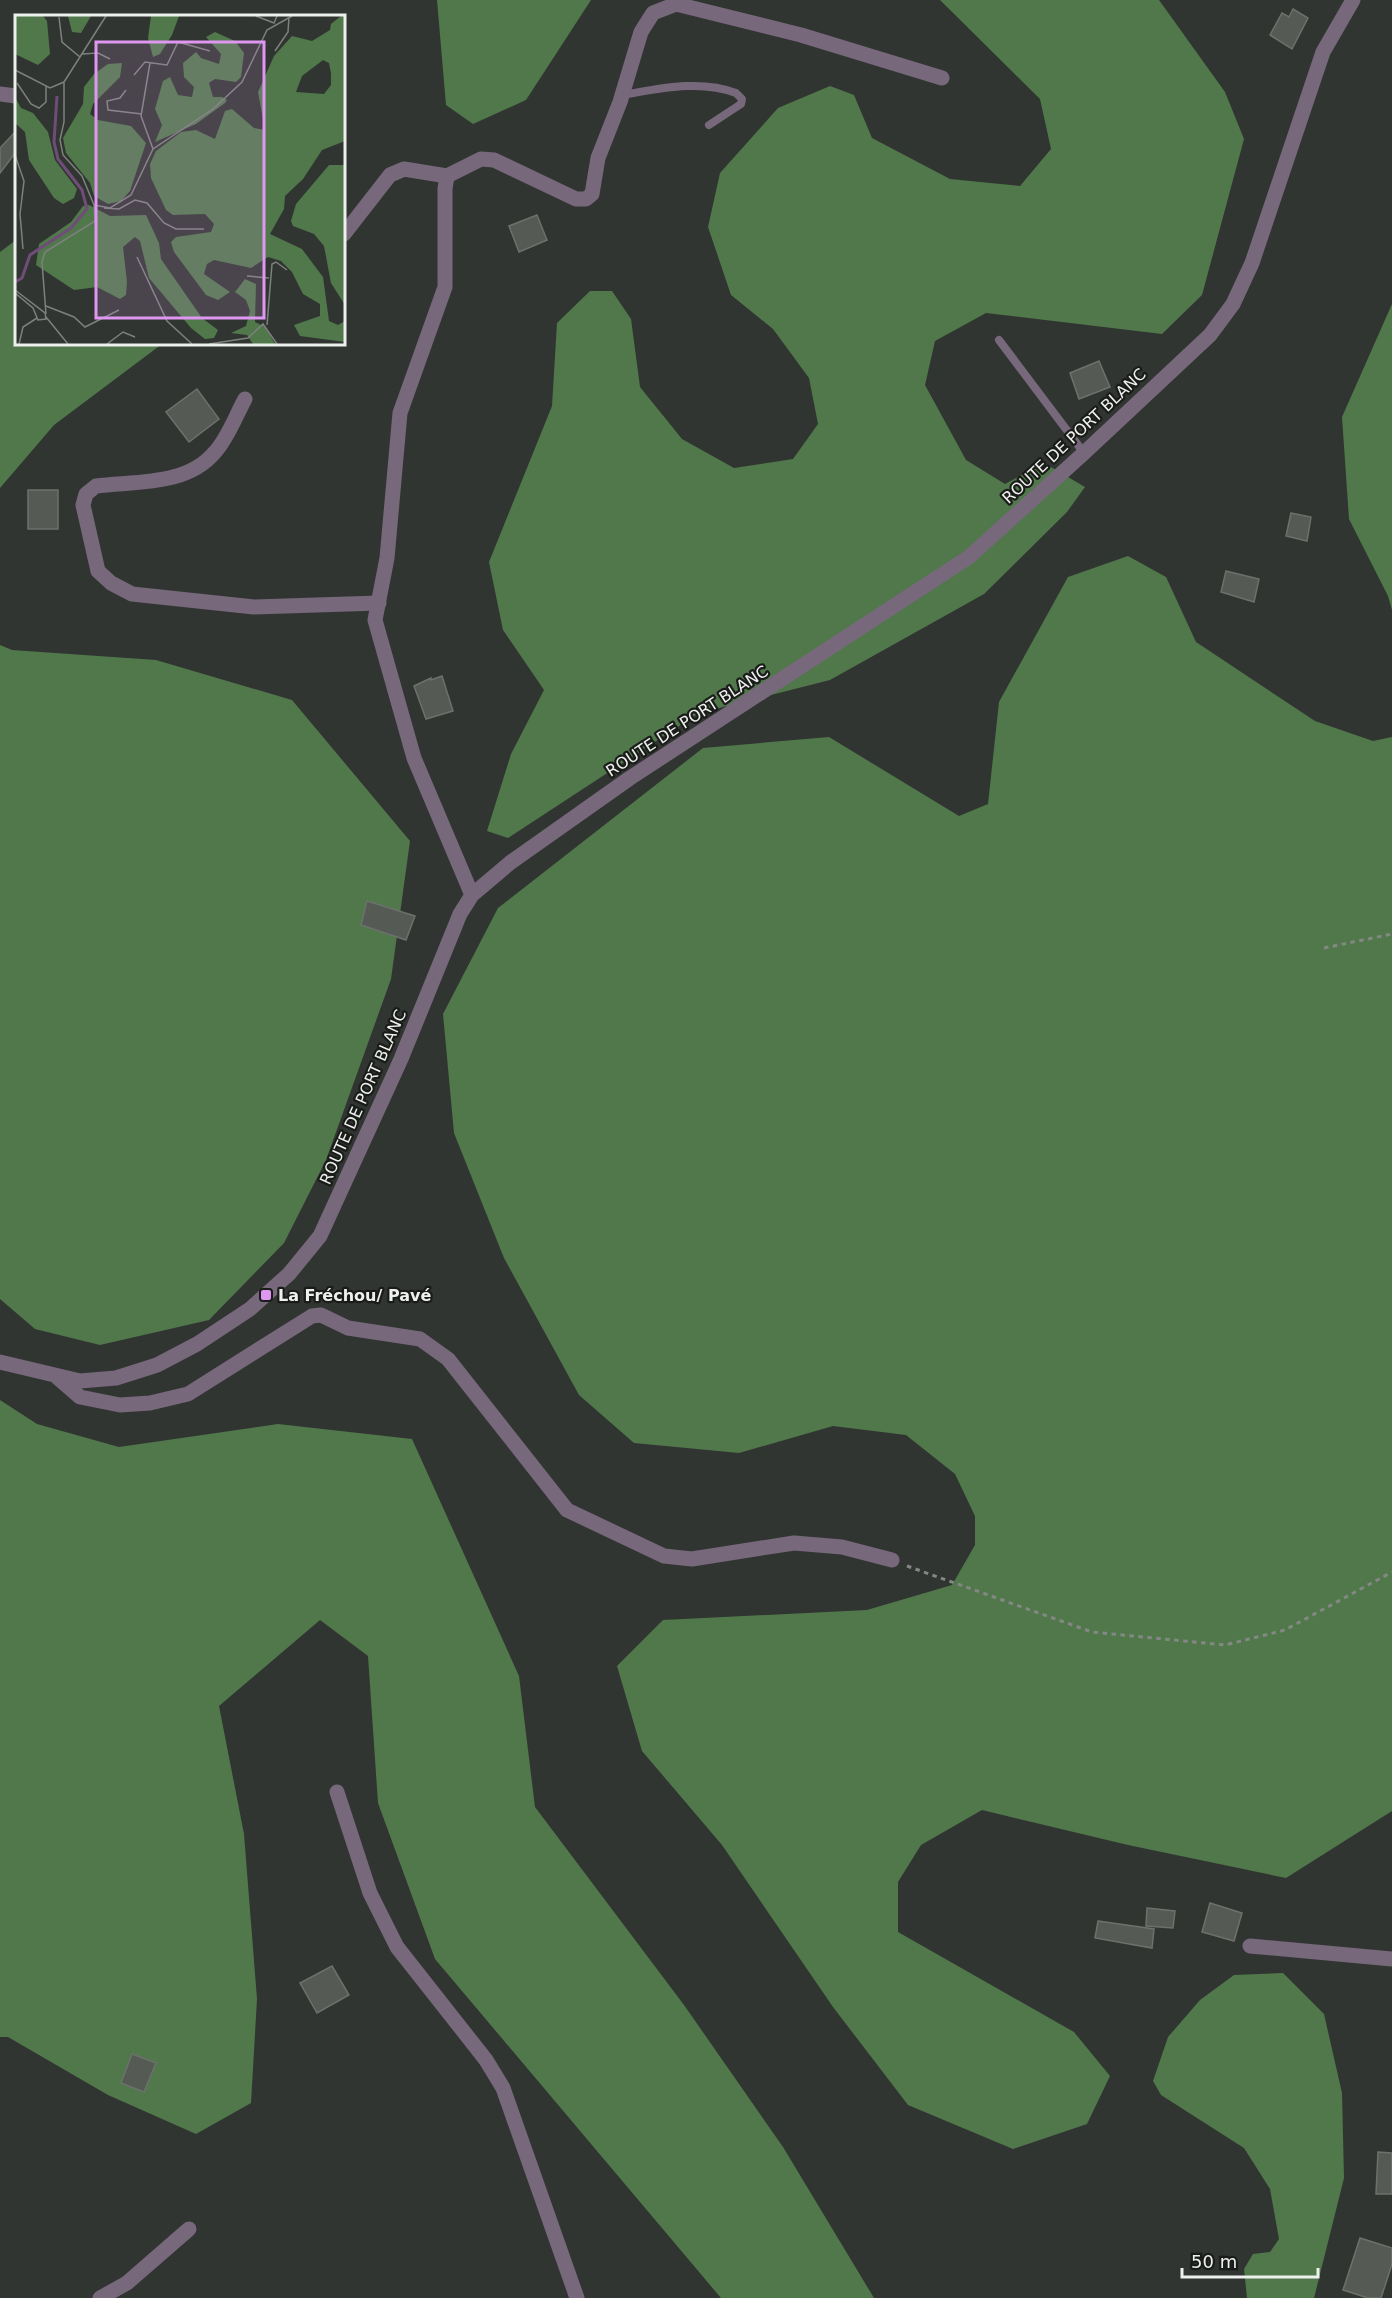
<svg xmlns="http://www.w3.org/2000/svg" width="1392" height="2298" viewBox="0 0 1392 2298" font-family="'DejaVu Sans',sans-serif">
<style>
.forest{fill:#50784b}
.building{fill:#555a55;stroke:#6c716c;stroke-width:1.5}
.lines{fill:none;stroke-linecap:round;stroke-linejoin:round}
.path{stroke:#848884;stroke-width:3;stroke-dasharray:4.5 4.5;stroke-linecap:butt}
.service{stroke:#78687c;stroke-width:8}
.minor{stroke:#78687c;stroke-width:15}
.tertiary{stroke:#78687c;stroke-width:15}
.poi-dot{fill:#df98f2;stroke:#1a1c1a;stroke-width:2}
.labels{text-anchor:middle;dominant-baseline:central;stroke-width:4.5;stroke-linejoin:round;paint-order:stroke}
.street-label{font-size:16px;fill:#eef0ee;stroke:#1a1c1a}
.poi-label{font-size:16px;font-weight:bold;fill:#eef0ee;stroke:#1a1c1a;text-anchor:start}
.inset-river{fill:none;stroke:#704c79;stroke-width:3}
.inset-road{fill:none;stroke:#7d807d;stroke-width:1.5}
.view{fill:#df98f2;fill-opacity:0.15;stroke:#df98f2;stroke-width:3}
.inset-edge{fill:none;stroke:#eef0ee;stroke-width:3}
</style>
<rect width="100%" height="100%" fill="#313531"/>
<g class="forest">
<polygon points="437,0 591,0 526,100 473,124 446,105"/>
<polygon points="940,0 1159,0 1225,92 1244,139 1202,295 1162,334 986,313 935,341 925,385 966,460 1005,484 1044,463 1085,487 1067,512 984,594 830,680 699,713 508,838 487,831 511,754 544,690 503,630 489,562 552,406 557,323 590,291 612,291 631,319 640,387 682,439 734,468 793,459 818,424 809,378 773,329 731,295 708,227 720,173 778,108 830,86 854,95 872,138 950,179 1020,186 1051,149 1040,99"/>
<polygon points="16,240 16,344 162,344 54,425 0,488 0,252"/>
<polygon points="1392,304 1392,610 1388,596 1349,519 1342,417"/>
<polygon points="1128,556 1166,577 1196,642 1315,721 1373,741 1392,737 1392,1811 1286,1878 1128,1845 982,1810 921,1845 898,1882 898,1932 1074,2032 1110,2076 1087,2124 1013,2149 908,2105 833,2007 722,1845 642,1751 617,1666 663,1620 867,1610 952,1585 975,1545 975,1516 955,1474 906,1435 833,1426 739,1453 634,1443 579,1395 504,1258 454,1133 443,1014 498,908 703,748 829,737 959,816 988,804 999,702 1068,577"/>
<polygon points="0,645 12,650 156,660 292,700 410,841 391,979 326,1160 284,1243 209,1320 100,1345 35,1329 0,1299"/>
<polygon points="0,1400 37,1424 119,1447 278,1424 412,1439 519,1676 535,1807 684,2005 783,2147 874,2298 721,2298 435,1959 378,1803 368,1656 320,1620 219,1706 244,1834 257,1999 251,2103 196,2134 108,2095 8,2037 0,2037"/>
<polygon points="1283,1973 1324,2014 1342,2093 1344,2178 1314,2298 1247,2298 1244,2269 1253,2254 1270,2252 1279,2239 1270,2189 1244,2148 1161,2095 1153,2081 1168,2037 1200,2000 1234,1975"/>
</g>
<g class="building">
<polygon points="1293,9 1308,18 1292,49 1270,35 1282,13 1289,17"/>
<polygon points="16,131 16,152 0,173 0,148"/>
<polygon points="537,215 547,240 519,252 509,226"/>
<polygon points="1099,361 1110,387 1079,399 1070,373"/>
<polygon points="197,389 219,419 189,442 166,412"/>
<rect x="28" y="490" width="30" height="39"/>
<polygon points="1291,513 1311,517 1307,541 1286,536"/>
<polygon points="1226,571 1259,579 1254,602 1221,592"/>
<polygon points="442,676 453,711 426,719 414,686 431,678 431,680"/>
<polygon points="367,901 415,916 406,940 361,925"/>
<polygon points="1210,1903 1242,1913 1234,1941 1202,1932"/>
<polygon points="1147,1908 1175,1911 1173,1928 1146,1926"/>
<polygon points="1098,1921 1154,1929 1152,1948 1095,1938"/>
<polygon points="332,1966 349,1995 317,2013 300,1983"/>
<polygon points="132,2054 156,2063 144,2092 121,2083"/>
<polygon points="1378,2152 1392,2153 1392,2194 1376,2194"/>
<polygon points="1360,2238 1392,2248 1392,2264 1381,2298 1368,2298 1343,2290"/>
</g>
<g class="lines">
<g class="path">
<polyline points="1324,948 1392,934"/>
<polyline points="907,1566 1092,1632 1225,1645 1285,1630 1392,1572"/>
</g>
<g class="service">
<path d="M622,95C658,89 700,79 736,93L742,99L741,104L709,125"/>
<polyline points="999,340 1084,453"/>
</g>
<g class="minor">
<polyline points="0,94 16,96"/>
<polyline points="447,176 445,189 445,287 400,413 387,558 375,620 414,758 472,895"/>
<polyline points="344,234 390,175 404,169 447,176 481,159 494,160 576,199 586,199 592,194 598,158 620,102 641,32 653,13 676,4 801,35 942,78"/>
<path d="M245,399C236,415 228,438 215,452C187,486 136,481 96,486L86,494L83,505L98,571L111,583L132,594L254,607L379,603"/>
<polyline points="57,1377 80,1397 120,1405 150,1403 188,1394 312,1316 321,1315 348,1328 420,1339 448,1359 567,1510 664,1556 692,1559 794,1543 842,1547 892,1560"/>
<polyline points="337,1792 370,1893 397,1947 486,2060 503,2088 577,2298"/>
<polyline points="1250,1946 1392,1959"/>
<polyline points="100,2298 127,2283 189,2229"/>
</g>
<polyline class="tertiary" points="0,1362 80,1381 116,1378 157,1365 197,1344 250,1309 289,1274 320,1236 401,1059 460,914 472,895 511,862 630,778 969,557 1084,453 1210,335 1233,304 1252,263 1323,52 1353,0"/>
</g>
<rect class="poi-dot" x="260" y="1289" width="12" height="12" rx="3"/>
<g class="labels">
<g class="street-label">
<text transform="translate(1074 436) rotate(-43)">ROUTE DE PORT BLANC</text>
<text transform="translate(687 721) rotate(-33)">ROUTE DE PORT BLANC</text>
<text transform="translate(363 1097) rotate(-66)">ROUTE DE PORT BLANC</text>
</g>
<g class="poi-label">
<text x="278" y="1295">La Fréchou/ Pavé</text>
</g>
</g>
<g transform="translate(15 15)">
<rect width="330" height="330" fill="#313531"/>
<path d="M0,1H28L32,6L35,39L23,50L0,39ZM53,1H76L66,18L57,17ZM136,1H164L157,20L145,39L138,42L133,23ZM326,1H330V126L307,135L288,164L270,181L269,194L255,219L287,234L308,262L314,306L323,310L330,306V327L285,321L279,310L305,301V289L288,279L277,257L266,246L253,242L236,253L199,245L192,249L189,259L215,277L203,285L191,280L159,237L156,227L161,222L196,217L199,209L190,199L158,200L151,195L136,163L135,149L141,136L166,117L181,115L200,124L210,96L217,94L239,113L250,115L243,77L259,41L277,21L297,26L315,15L316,9ZM308,45L314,48L316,58V70L309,79L281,77L287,61ZM200,17L220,26L229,38L226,62L221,67L200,64L194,68L198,82H207L212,85L210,88L181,109L140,127L147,110L140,94L148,66L155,62L163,80L177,82L179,72L169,62L168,48L181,37L186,43L204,49L206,39L191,22ZM107,48L105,62L78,89L75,99L83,105L116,111L131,128L115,176L106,186L93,189L79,181L75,168L51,138L48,123L68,89L69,72L79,59L93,49ZM0,82L6,93L18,98L33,117L40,145L62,174L59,183L48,189L39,183L14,145L10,117L0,108ZM314,150H330V290L316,268L309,231L299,219L278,211L276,206L281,189ZM74,190L95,201L131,200L144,228L146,244L187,303L203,315L199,323L190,324L176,313L134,263L125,226L120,222L108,232L112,267L111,280L105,284L82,272L59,275L21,250L24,229L56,207L68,191ZM230,264L241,269L240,307L250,312L260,329H238L232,320L216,318L231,311L235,296L231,285L220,277Z" fill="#50784b" fill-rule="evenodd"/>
<path class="inset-river" d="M42,81L39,127L43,144L67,175L72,194M0,267L7,263L15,240L56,213L72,194"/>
<path class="inset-road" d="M241,1L259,8L262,1M44,2L47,27L65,42M260,36L273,17L274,2M67,39L83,38L95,44M135,48L126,101L138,134M0,55L35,73L49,67M119,60L130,47L152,50L163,27L195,36M2,68L16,89L24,93L31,87V71M111,75L105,83L92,86L93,95L127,99M0,140L9,166L5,199L8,234M79,190L95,193L116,180L138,134L198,94L227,67L252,15L277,1M89,193L104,194L120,185L132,188L149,208L161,214H189M122,242L152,306L177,329M232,261L254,263M0,275L30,298L31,304L23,305L18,293L0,278M31,291L59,302L70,312L104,295M31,299L27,247L30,237L80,206L79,190L67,161L48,140L45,125L49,107V67L91,1M31,302L53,329M252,310L257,249L261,247L272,255M4,329L8,312L22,303M92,329L108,317L120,322M194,329L233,323L248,309L262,329"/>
<path class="view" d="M81,27H249V303H81Z"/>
<rect width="330" height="330" class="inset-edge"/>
</g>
<path d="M1182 2268v9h136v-9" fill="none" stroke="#eef0ee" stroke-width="3"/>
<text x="1191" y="2268" font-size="18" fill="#eef0ee" stroke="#1a1c1a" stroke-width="4.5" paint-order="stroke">50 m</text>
</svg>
